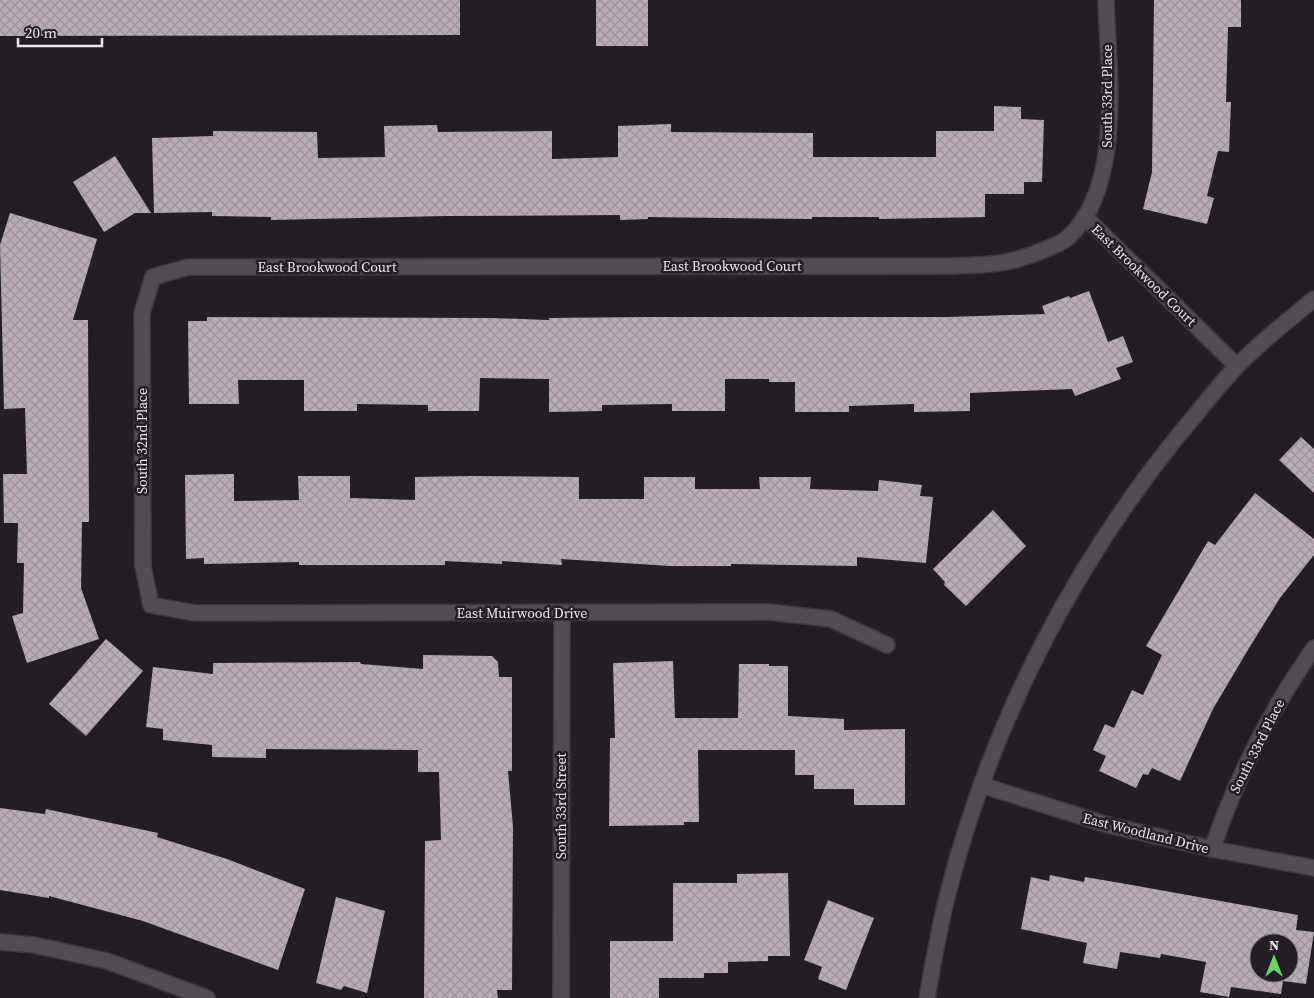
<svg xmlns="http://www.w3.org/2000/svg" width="1314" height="998" viewBox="0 0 1314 998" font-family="'Source Serif 4',serif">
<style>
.building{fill:url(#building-cross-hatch);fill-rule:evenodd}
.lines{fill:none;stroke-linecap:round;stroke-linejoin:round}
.minor-casing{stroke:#3e393f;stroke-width:18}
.tertiary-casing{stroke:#3e393f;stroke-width:18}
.minor{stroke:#534c54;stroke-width:15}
.tertiary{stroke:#534c54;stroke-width:15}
.labels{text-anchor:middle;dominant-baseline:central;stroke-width:5;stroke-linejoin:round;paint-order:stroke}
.street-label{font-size:14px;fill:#ebe6ec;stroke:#241d25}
</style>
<defs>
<pattern id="building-cross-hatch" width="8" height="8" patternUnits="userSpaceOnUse" patternTransform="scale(1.25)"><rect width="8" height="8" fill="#b6adb6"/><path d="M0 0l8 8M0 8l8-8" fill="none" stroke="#9a939a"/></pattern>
</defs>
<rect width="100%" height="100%" fill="#241d25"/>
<g class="building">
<polygon points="0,0 460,0 460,35 0,36"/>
<rect x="596" y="0" width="52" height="46"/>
<polygon points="1154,0 1241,0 1241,27 1228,27 1226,102 1231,102 1229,152 1218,151 1207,196 1214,198 1207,224 1143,209 1152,172"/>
<polygon points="994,106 1021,107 1021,119 1044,120 1042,182 1024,182 1024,194 985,194 985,217 879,219 879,217 812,217 812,219 648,217 648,219 620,220 620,215 446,216 271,220 271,217 212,216 212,212 154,213 152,138 213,136 213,131 317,132 318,158 385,157 384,126 437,125 438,132 552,131 552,159 618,157 618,126 671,124 671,132 813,133 813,157 936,157 936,131 994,131"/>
<polygon points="115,156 151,213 135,213 104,232 73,182"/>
<polygon points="10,213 97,239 73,320 88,320 89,522 82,522 81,588 99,639 27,663 12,616 23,613 24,563 17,563 18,523 4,523 3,474 27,474 25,408 4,409 0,245"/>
<polygon points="1089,291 1108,342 1123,336 1133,362 1116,368 1121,379 1075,396 1072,389 970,393 970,411 914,412 914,404 849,406 849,412 795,412 795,382 769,382 769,379 725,379 725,411 672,411 672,404 602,405 602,411 549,412 549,379 480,378 479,411 428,411 428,405 357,404 357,411 304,411 304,380 238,380 239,404 189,404 188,321 207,321 207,317 492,318 549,320 549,318 644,317 948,317 1045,314 1042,306 1069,296 1070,298"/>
<polygon points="1301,437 1314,449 1314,493 1279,460"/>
<polygon points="234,474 234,501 299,500 298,476 350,476 350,498 415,500 415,477 472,476 579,477 579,499 644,499 644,477 695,477 695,489 760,489 759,477 811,477 810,489 878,491 879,480 922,485 920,496 933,497 926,563 857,557 857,566 731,564 731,566 670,566 561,559 562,565 502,561 502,564 445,561 445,565 299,565 299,562 204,564 204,558 186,559 185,475"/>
<polygon points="1255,493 1314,539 1314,555 1280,598 1249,648 1213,709 1180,781 1152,768 1148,775 1143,774 1136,788 1099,771 1106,756 1093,750 1105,724 1114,728 1132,690 1143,695 1162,655 1146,646 1208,541 1215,545"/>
<polygon points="993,510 1026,546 966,606 944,585 945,582 933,569"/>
<polygon points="106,639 143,671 86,736 49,704"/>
<polygon points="423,655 492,656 498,662 499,677 512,677 512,771 508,771 513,827 512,990 497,990 498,998 424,998 425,841 441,840 439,772 418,772 418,750 266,749 266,758 212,757 212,745 163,740 163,729 146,727 153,667 213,674 213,663 360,662 361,664 423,669"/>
<polygon points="673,661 675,718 738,718 739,664 769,664 769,666 788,666 788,716 844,719 844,730 905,729 905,805 854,805 854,789 814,789 814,775 795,775 795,750 698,750 699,822 684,822 684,825 609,826 610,738 615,738 613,663"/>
<polygon points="0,808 45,814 46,809 158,833 157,837 227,859 305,889 278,970 143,921 49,896 49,898 0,890"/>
<polygon points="788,873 790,956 768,956 768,961 728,962 728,973 704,973 704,978 659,978 659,998 610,998 610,941 673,941 673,883 737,883 737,874"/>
<path d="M1050,875L1084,882L1085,877L1132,885L1298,915L1296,930L1314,932L1306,984L1283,981L1281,994L1231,987L1229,997L1200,992L1206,962L1161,954L1160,958L1120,952L1117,969L1083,963L1087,943L1021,929L1031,877L1049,881ZM1259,943H1289V973H1259Z"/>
<polygon points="336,897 385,911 367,993 344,986 341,990 316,983"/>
<polygon points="828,900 874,918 846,990 818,979 822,967 804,960"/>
</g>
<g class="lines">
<defs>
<g id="minor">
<polyline points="1085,217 1237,366"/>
<path d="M887,645L831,619L769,612L195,613L151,605L143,566L142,313L153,277L188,267L950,266C989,265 1010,265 1046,249C1052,246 1061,244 1066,239C1125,190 1108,69 1106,0"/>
<polyline points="981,785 1108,825 1212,849 1314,868"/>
<path d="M1212,849C1237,777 1270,710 1314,648"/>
<polyline points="0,942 34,945 107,961 207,998"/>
<polyline points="561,998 562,613"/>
</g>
<path id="tertiary" d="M927,998C933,963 939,928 948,893C993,717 1079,552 1197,413C1210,397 1223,381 1237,366C1261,342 1288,320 1314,299"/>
</defs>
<use href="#minor" class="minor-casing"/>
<use href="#tertiary" class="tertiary-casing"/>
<use href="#minor" class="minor"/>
<use href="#tertiary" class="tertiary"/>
</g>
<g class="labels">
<g class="street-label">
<text transform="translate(1107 96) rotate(-90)">South 33rd Place</text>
<text x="732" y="266">East Brookwood Court</text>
<text x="327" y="267">East Brookwood Court</text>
<text transform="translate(1144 275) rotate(44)">East Brookwood Court</text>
<text transform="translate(142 441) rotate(-90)">South 32nd Place</text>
<text x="522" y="613">East Muirwood Drive</text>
<text transform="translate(1257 746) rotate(-63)">South 33rd Place</text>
<text transform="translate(561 806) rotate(-90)">South 33rd Street</text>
<text transform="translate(1146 833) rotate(14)">East Woodland Drive</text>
</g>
</g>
<g transform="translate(1274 958)"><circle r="24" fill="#241d25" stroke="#746d75"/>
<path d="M0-4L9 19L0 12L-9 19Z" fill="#68d465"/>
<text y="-8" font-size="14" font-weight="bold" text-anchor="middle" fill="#ebe6ec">N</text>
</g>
<path d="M18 38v8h84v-8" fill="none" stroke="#ebe6ec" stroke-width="2.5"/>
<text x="25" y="38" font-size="15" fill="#ebe6ec" stroke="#241d25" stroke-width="4" paint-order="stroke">20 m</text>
</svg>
